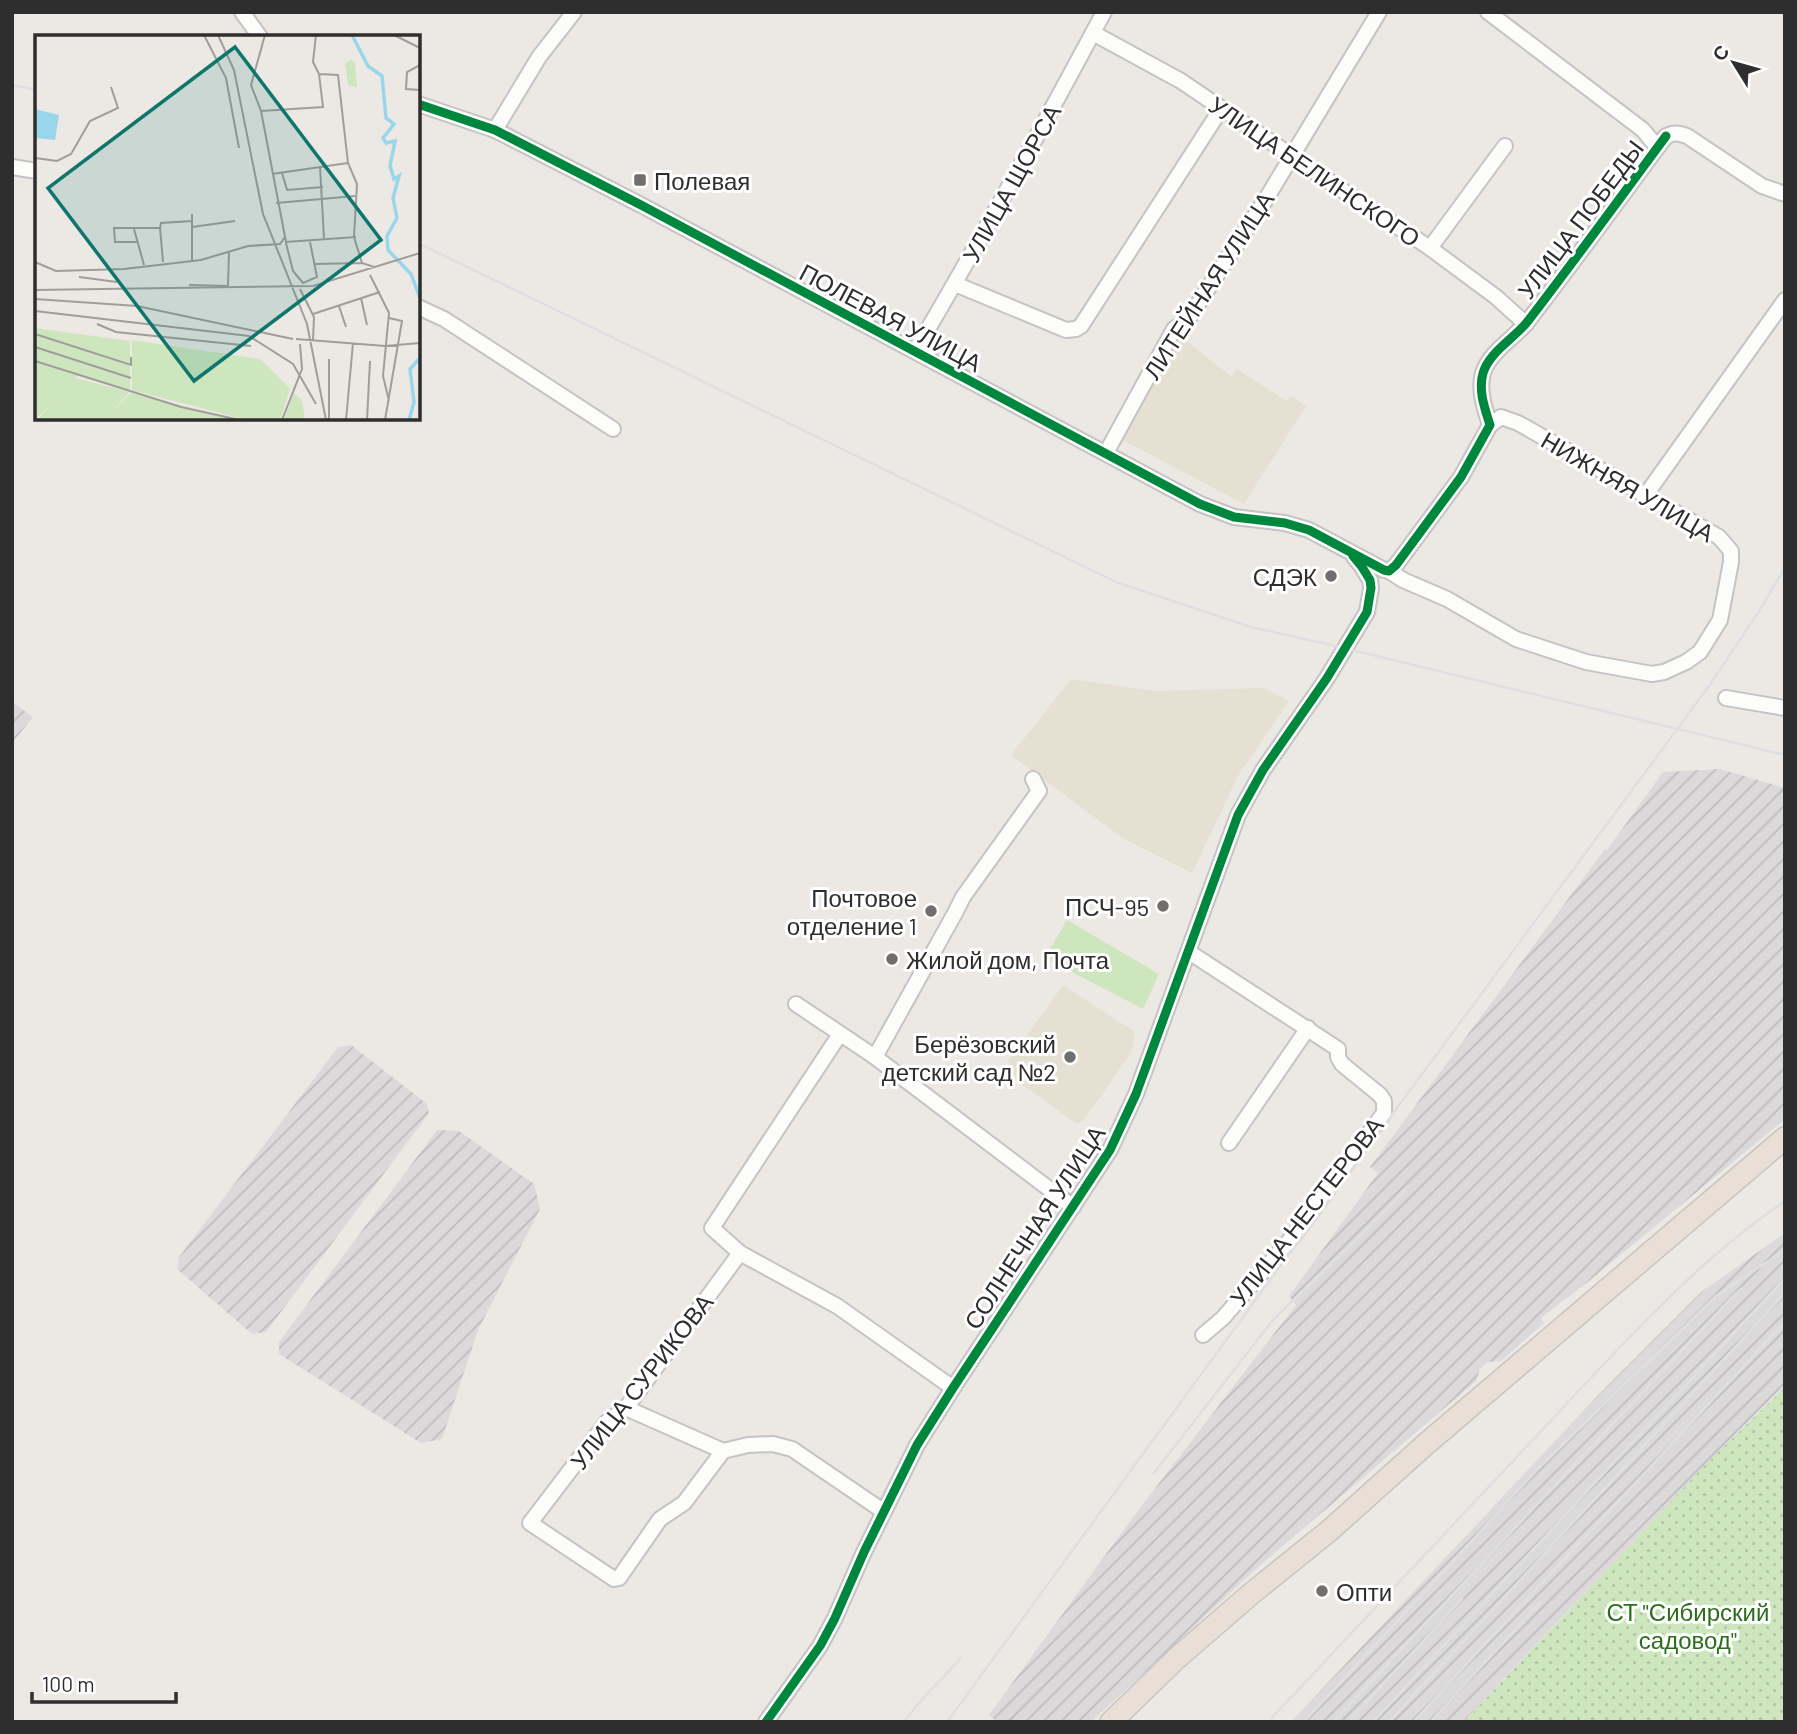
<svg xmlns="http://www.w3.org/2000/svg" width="1797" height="1734" viewBox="0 0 1797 1734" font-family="Barlow,sans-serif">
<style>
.industrial{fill:url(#industrial-furrows)}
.education{fill:#e6e0d3}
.grass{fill:url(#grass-dots)}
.park{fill:#cee6be}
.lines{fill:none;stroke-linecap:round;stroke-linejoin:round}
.minor-casing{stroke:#c5c4c5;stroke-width:18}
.highway-casing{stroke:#c6c5c4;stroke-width:24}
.minor{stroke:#fcfcfb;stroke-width:14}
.highway{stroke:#eadfd6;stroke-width:21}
.rail{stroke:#dfdfe1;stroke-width:2.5}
.cycleway-casing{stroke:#fff;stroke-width:13}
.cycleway{stroke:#00873e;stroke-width:9}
.poi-dot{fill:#706f6e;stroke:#fff;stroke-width:2.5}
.labels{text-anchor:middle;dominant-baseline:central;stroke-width:6;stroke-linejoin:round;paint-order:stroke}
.street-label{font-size:24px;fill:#2e2e2e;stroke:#fff}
.poi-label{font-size:24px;fill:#2e2e2e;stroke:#fff;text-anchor:end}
.park-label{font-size:24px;fill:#2c6e1b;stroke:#fff}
.inset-river{fill:none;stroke:#99d6ec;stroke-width:3.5}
.inset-road{fill:none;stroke:#a09e9b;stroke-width:2}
.view{fill:#0f766e;fill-opacity:0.15;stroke:#0f766e;stroke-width:3.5}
.inset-edge{fill:none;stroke:#2e2e2e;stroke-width:3.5}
</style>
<defs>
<pattern id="industrial-furrows" width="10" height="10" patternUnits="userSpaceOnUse" patternTransform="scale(1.75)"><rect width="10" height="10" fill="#dcd9db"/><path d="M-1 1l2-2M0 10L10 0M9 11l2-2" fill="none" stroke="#bdbbbc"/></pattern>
<pattern id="grass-dots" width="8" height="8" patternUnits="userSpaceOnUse" patternTransform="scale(1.75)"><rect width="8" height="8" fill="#cee6be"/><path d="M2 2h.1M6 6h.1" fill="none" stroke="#b1c6a4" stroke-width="1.8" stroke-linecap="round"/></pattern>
</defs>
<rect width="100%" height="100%" fill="#ece8e4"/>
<g class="industrial">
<polygon points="12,702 33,717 12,743"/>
<polygon points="1720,769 1785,788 1785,1119 1589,1281 1541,1318 1544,1323 1501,1361 1487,1362 1480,1369 1476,1381 1256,1569 1091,1722 997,1722 989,1715 1133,1517 1296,1305 1289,1296 1378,1173 1370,1167 1605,849 1607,850 1663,772"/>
<polygon points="351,1045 427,1104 429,1113 266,1332 252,1334 177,1269 179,1257 338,1047"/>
<polygon points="437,1130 459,1131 534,1184 540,1209 478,1330 442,1439 421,1443 279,1354 279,1342"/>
<polygon points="1785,1233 1785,1385 1703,1467 1463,1722 1291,1722 1602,1391 1701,1292"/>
</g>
<g class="education">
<polygon points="1176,333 1231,376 1237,369 1287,401 1292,396 1306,406 1244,504 1119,438"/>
<polygon points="1071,679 1155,691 1264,688 1289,701 1238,776 1192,873 1124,839 1011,755"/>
<polygon points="1063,985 1135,1032 1131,1053 1084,1120 1077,1124 1017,1081 1008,1061"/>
</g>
<polygon class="grass" points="1785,1387 1785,1722 1464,1722 1703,1467"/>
<polygon class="park" points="1067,920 1159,974 1143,1009 1045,958"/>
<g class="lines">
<defs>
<g id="minor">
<polyline points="242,12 260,37"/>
<path d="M1488,12L1643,130L1657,147C1666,135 1671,130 1687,136L1762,186L1785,194"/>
<polyline points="1093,33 1181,81 1342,190 1430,248 1496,297 1526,324"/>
<path d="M418,104L495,130L641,205L1200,504L1234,517L1285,523L1309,530L1384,570L1389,571L1396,565L1461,477L1490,425C1485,409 1478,391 1483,373C1490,351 1515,338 1528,321C1575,260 1620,198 1666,136"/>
<polyline points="495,130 539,57 574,12"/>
<polyline points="12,167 37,171"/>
<polyline points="1430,248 1505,146"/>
<polyline points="955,284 1066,330 1076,329 1081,326 1221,109"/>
<polyline points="418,307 444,319 613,429"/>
<path d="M915,351C981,240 1043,126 1104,12"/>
<polyline points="1106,453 1174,329 1187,321 1266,199 1379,12"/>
<polyline points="1645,496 1785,300"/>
<polyline points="1389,571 1403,580 1447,599 1516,639 1586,662 1652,674 1664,672 1686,662 1700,652 1720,620 1731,562 1731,551 1719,537 1518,423 1501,417 1490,425"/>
<polyline points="1726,698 1785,708"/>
<polyline points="1189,952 1338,1049 1338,1057 1342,1064 1380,1095 1384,1101 1384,1113 1294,1235 1223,1318 1203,1335"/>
<polyline points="796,1004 875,1057 1073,1207"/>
<polyline points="875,1057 955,913 963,897 1039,791 1033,779"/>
<polyline points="1229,1143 1308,1028"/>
<polyline points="740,1253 837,1306 953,1388"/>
<polyline points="626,1408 723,1451 748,1445 773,1444 792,1449 883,1511"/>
<polyline points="723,1451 684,1503 660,1519 619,1578 614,1579 530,1523 607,1422 626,1408 740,1253 712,1228 840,1034"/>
<polyline points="766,1722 820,1646 835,1618 864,1552 917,1445 953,1388 1110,1150 1136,1094 1238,815 1263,770 1327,678 1367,612 1371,588 1370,580 1362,567 1354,557"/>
</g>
<polyline id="highway" points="1111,1722 1177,1658 1252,1593 1329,1531 1426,1444 1785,1138"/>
</defs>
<use href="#minor" class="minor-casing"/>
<use href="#highway" class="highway-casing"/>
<use href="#minor" class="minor"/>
<use href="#highway" class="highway"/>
<g class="rail">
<polyline points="12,85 37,90"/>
<polyline points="418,243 1116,582 1251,627 1327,644 1785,755"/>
<polyline points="1154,1473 1273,1320 1372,1224 1405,1191"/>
<polyline points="904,1722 918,1704 961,1658"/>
<polyline points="947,1722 1292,1250 1709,686 1763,605 1785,567"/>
<path d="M1268,1722L1619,1348C1671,1294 1723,1243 1785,1201"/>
<polyline points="1304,1722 1538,1469 1716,1296 1785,1250"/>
<polyline points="1333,1722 1730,1299 1741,1289"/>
<polyline points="1348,1722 1462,1599"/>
<polyline points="1373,1722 1785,1278"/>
<polyline points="1389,1722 1785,1293"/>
<polyline points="1413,1722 1785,1322"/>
<polyline points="1430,1722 1541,1602"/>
</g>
<defs>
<g id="cycleway">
<path d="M418,104L495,130L641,205L1200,504L1234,517L1285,523L1309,530L1384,570L1389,571L1396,565L1461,477L1490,425C1485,409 1478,391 1483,373C1490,351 1515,338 1528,321C1575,260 1620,198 1666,136"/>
<polyline points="766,1722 820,1646 835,1618 864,1552 917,1445 953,1388 1110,1150 1136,1094 1238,815 1263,770 1327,678 1367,612 1371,588 1370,580 1362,567 1353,556"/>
</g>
</defs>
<use href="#cycleway" class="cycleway-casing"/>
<use href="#cycleway" class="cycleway"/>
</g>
<g class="poi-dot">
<rect x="633" y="173" width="14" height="14" rx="3.5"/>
<circle cx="1331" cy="576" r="7"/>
<circle cx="1163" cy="906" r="7"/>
<circle cx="931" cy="911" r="7"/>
<circle cx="892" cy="959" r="7"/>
<circle cx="1070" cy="1057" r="7"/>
<circle cx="1322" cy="1591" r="7"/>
</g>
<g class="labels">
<g class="street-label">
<text transform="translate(1315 171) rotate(34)">УЛИЦА БЕЛИНСКОГО</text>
<text transform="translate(1011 183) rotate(-61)">УЛИЦА ЩОРСА</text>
<text transform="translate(1580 219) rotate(-53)">УЛИЦА ПОБЕДЫ</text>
<text transform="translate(1208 285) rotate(-57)">ЛИТЕЙНАЯ УЛИЦА</text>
<text transform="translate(891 317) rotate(28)">ПОЛЕВАЯ УЛИЦА</text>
<text transform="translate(1628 486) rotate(30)">НИЖНЯЯ УЛИЦА</text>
<text transform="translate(1306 1211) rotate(-52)">УЛИЦА НЕСТЕРОВА</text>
<text transform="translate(1034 1227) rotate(-57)">СОЛНЕЧНАЯ УЛИЦА</text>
<text transform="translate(641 1381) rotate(-52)">УЛИЦА СУРИКОВА</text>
</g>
<g class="poi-label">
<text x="654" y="180" text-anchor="start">Полевая</text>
<text x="1317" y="576">СДЭК</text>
<text x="917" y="897">Почтовое<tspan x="917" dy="28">отделение 1</tspan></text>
<text x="1149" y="906">ПСЧ-95</text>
<text x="906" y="959" text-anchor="start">Жилой дом, Почта</text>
<text x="1056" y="1043">Берёзовский<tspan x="1056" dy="28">детский сад №2</tspan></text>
<text x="1336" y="1591" text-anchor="start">Опти</text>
</g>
<g class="park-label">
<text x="1688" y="1611">СТ "Сибирский<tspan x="1688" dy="28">садовод"</tspan></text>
</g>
</g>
<g transform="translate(35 35)">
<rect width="385" height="385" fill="#ece8e4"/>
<path d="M0,293L95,306V355L42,341L41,343L94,357L75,380L96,357L201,385H2L18,367L0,385ZM97,305L225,324L255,354L245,385H212L97,355ZM259,358L267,366L270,385H249Z" fill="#cee6be"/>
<path d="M316,25L320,28L322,53L313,50L310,28Z" fill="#cee6be"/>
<path d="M0,74L24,80L20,105L0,103Z" fill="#99d6ec"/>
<path class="inset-river" d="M317,0L333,31L347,41L351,83L359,89L348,103L351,108L360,106L355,131L359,144L364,141L358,163L362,183L352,201L353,215L376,239L385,263M374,385L379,367L375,334L385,323"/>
<path class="inset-road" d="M169,0L191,43L204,113M183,0L199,35L228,179L272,289L291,385M230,0L216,50L226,76L251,207L321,202M281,0L278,27L284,39L303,40L313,128L322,149L319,202L327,228L339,232M359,0L385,13M385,30L372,37L371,54L385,55M226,76L288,72L284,39M0,123L22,126L36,119L55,86L83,73L76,52M285,132L289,203M247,138L252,155L288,152M237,139L313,128M241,168L320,161M157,179V225M157,192L200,186M125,193L128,227M99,194L109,230M103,207H80L79,193H125L126,188L157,186M251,208L258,236L268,248L282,242L275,207M0,227L21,236L89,234L166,225L213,211L245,209L250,202M280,229L327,228M335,240L354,278L348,341L354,366M44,242L82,247M154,250L193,251L194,217M265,254L279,282L278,305M0,255L278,251L385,218M326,263L332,290M0,264L102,271L258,304M304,271L311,292M0,276L214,301L258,329L281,369M278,279L345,257M62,289L81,297L216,311M0,299L96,330V322M261,304L350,311L385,308M0,312L96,343M294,324V385M0,326L146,372L205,385M247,385L267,334L265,309M311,385L318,308M332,385L335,326M350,385L367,286L354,283"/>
<path class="view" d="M200,12L346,205L159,346L13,153Z"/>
<rect width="385" height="385" class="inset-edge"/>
</g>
<rect width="1797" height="1734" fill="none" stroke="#2e2e2e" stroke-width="28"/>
<g transform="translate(1734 63) rotate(307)" stroke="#ffffff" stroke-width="5" paint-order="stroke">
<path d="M0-5L12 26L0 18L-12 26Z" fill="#2e2e2e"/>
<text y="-10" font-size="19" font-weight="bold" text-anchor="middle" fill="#2e2e2e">С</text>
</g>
<path d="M32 1692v10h144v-10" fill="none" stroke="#2e2e2e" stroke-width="3.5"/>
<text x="42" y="1692" font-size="21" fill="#2e2e2e" stroke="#ffffff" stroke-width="5" paint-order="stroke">100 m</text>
</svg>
